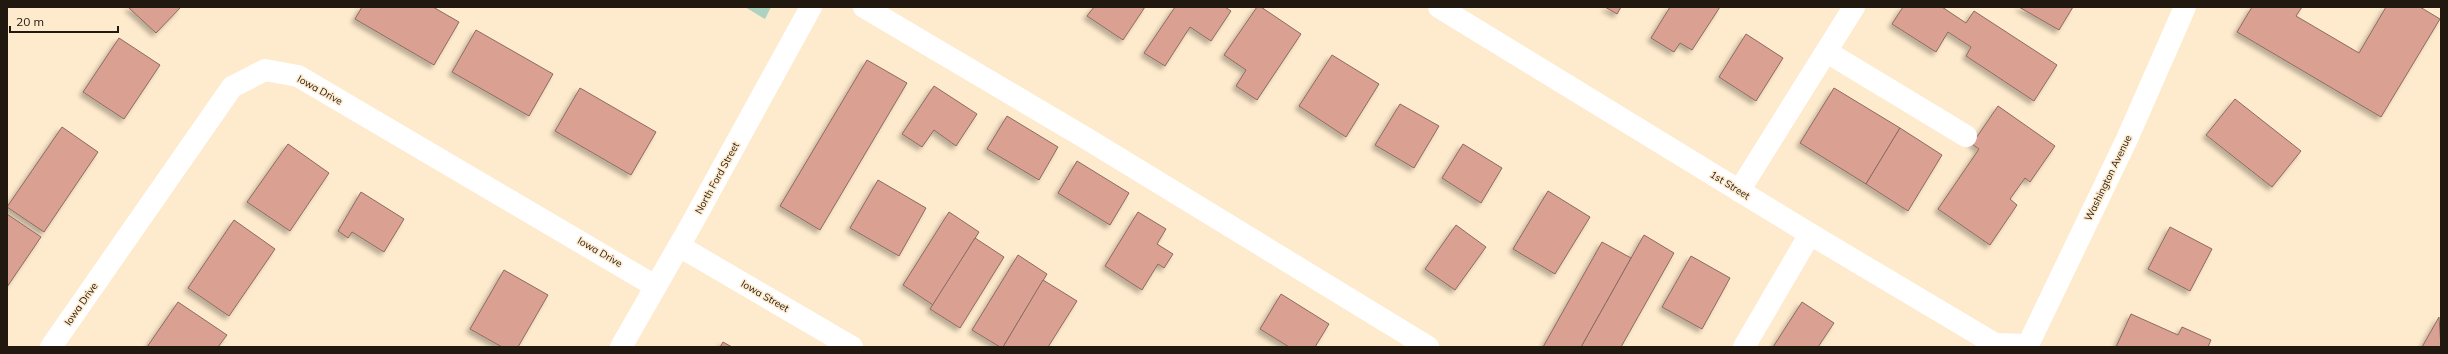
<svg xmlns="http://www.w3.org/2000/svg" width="2448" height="354" viewBox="0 0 2448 354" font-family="Mulish,sans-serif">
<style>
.green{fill:#add2bf}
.building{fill:#daa092;stroke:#8c6a63;filter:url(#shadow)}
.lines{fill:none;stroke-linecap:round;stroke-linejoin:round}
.minor{stroke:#fff;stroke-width:22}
.labels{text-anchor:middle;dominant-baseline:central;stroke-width:3;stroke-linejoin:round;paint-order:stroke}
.street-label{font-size:10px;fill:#21190f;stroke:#feeacc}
</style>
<defs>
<filter id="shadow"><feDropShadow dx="-3.5" dy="3.5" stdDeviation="2" flood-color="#0004"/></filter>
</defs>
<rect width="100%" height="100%" fill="#feeacc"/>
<polygon class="green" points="745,7 771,7 765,19"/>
<g class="building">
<polygon points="128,7 181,7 156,33"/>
<polygon points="362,7 433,7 459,22 434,65 355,19"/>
<polygon points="1094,7 1145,7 1123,40 1087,16"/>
<polygon points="1175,7 1225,7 1231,11 1211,41 1190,27 1165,66 1144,53"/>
<polygon points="1257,7 1261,7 1301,34 1257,100 1236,86 1246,70 1224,55"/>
<polygon points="1605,7 1621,7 1617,14"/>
<polygon points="1670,7 1720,7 1692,50 1680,43 1674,52 1651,38"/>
<polygon points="1903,7 1942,7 1966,23 1974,11 2057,65 2034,101 1966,56 1971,47 1948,32 1936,52 1892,24"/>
<polygon points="2019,7 2073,7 2059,30"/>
<polygon points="2252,7 2302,7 2296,16 2359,53 2386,7 2420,7 2440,19 2381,117 2237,32"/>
<polygon points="476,30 553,74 529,116 452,72"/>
<polygon points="1746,34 1783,58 1756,101 1719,77"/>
<polygon points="119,38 160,65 124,119 83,92"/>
<polygon points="1332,55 1379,84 1346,137 1299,106"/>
<polygon points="867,60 907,83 820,230 780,206"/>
<polygon points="934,86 977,114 956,146 934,130 922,147 902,134"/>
<polygon points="580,88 656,132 631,175 555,131"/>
<polygon points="1834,88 1900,128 1866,184 1800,143"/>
<polygon points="2235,99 2301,151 2272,187 2206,135"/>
<polygon points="1400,104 1439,126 1414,168 1375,145"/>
<polygon points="1998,106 2055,146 2030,182 2025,178 2010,199 2017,205 1990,245 1938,209 1979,149 1972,144"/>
<polygon points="1007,116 1058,147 1039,180 987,149"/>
<polygon points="62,127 98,152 44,232 7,207"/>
<polygon points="1900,128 1942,155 1908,211 1866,184"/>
<polygon points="288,144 329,173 290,231 247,202"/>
<polygon points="1463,144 1502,168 1481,203 1442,178"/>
<polygon points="1077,161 1129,193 1110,225 1058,193"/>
<polygon points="878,180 926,208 899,256 850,228"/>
<polygon points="1548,191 1590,217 1555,274 1513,249"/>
<polygon points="361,192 404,219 384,252 352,232 348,238 338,231"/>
<polygon points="949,212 979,232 933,305 903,285"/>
<polygon points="1138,212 1166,229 1157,244 1173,254 1164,268 1158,264 1142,290 1105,266"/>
<polygon points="7,214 41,237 7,287"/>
<polygon points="234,220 275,249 229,316 188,288"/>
<polygon points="1456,225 1486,247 1455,290 1425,269"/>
<polygon points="2170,227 2212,249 2190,291 2148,269"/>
<polygon points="1644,235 1674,253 1621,347 1581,347"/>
<polygon points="975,238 1004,257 960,328 930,309"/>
<polygon points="1602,242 1631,258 1581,347 1543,347"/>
<polygon points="1018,255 1047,274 1003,347 1000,347 972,330"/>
<polygon points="1691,256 1730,278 1702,329 1662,307"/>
<polygon points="504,270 548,295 518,347 502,347 470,329"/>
<polygon points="1043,280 1077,301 1048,347 1003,347"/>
<polygon points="1281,294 1329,324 1315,347 1289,347 1260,329"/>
<polygon points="178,302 227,335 218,347 147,347"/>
<polygon points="1802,302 1834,323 1818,347 1773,347"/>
<polygon points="2131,314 2178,335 2182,327 2211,340 2208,347 2116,347"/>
<polygon points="2439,317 2441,347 2422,347"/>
<polygon points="723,342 732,347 720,347"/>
</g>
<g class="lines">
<g class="minor">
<polyline points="864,7 1089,140 1428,347"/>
<polyline points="1439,7 1810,234 1995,344 2028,345"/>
<polyline points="1827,52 1966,136"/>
<polyline points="1739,191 1854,7"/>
<polyline points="679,246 852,347"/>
<polyline points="51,347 232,87 265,70 298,76 655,286"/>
<polyline points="621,347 691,225 811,7"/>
<polyline points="1744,347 1810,234"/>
<polyline points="2027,347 2127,139 2185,7"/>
</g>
</g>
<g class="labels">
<g class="street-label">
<text transform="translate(320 90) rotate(29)">Iowa Drive</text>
<text transform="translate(717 178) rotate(-61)">North Ford Street</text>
<text transform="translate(2108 178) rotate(-64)">Washington Avenue</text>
<text transform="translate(1730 185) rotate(32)">1st Street</text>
<text transform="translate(600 252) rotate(30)">Iowa Drive</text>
<text transform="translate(765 296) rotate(30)">Iowa Street</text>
<text transform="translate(81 304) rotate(-55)">Iowa Drive</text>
</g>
</g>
<rect width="2448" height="354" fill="none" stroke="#21190f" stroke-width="16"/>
<path d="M10 26v6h108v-6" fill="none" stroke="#21190f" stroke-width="2"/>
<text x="16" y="26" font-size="12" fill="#21190f" stroke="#feeacc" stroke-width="3" paint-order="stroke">20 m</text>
</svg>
